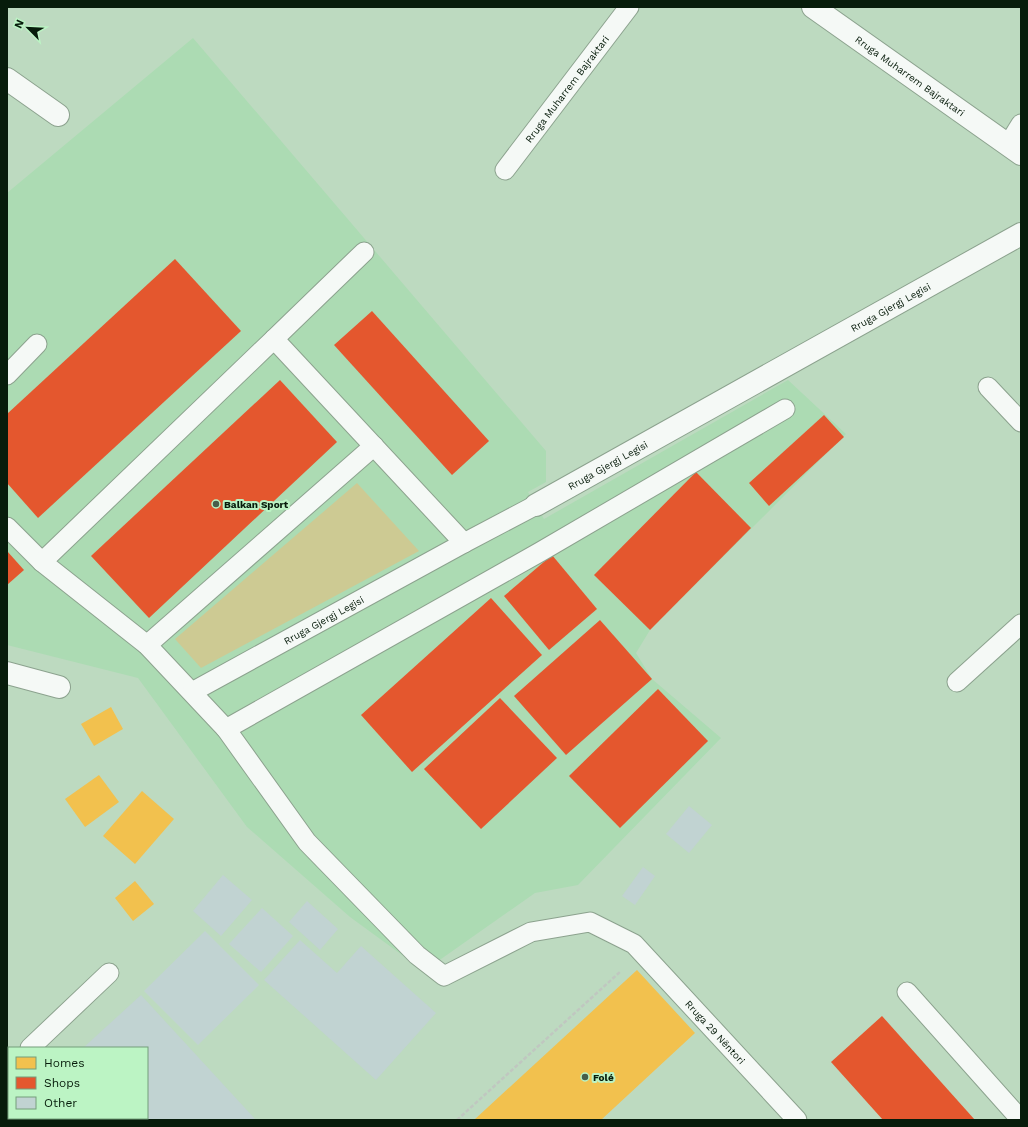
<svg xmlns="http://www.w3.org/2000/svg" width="1028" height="1127" viewBox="0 0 1028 1127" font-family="'Work Sans',sans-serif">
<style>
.built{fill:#acdbb3}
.green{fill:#cdca93}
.homes{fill:#f2c14e}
.shops{fill:#e4572e}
.building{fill:#c1d3d2}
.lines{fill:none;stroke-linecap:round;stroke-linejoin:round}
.service-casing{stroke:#8ca28e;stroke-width:21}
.minor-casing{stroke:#8ca28e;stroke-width:24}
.path{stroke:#c0c7c0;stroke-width:2.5;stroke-dasharray:4 2;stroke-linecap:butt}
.service{stroke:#f5f9f6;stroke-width:19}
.minor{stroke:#f5f9f6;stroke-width:22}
.poi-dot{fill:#475e4a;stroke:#bcf4c4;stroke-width:1.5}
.labels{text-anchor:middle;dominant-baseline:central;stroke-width:4;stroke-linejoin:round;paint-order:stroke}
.street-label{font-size:10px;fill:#071c0b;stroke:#bcf4c4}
.poi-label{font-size:10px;font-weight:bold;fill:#071c0b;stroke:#bcf4c4;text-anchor:start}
</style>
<rect width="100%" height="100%" fill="#bddac0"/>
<polygon class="built" points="193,38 546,451 546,482 528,492 544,519 788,380 846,434 650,630 636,653 652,679 721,738 578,885 535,893 424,971 350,917 247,827 138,678 7,645 7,193"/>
<polygon class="green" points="357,483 419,551 201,668 175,639"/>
<g class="homes">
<polygon points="111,707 123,729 94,746 81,724"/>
<polygon points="99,775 119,802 85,827 65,799"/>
<polygon points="142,791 174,819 135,864 103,836"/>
<polygon points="135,881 154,904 133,921 115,898"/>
<polygon points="637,970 695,1033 601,1120 474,1120"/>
</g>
<g class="shops">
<polygon points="175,259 241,331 38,518 7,483 7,414"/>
<polygon points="372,311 489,441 452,475 334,345"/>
<polygon points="280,380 337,442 149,618 91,556"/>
<polygon points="824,415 844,437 769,506 749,483"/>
<polygon points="696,472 751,528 650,630 594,575"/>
<polygon points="7,551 24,570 7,585"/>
<polygon points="552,555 597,609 549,650 504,596"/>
<polygon points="491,598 542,655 412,772 361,715"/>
<polygon points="600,620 652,679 566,755 514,696"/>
<polygon points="658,689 708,741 620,828 569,776"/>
<polygon points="500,698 557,758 481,829 424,769"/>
<polygon points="882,1016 975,1120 883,1120 831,1062"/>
</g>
<g class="building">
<polygon points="689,806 712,825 689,853 666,834"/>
<polygon points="643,867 655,876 635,905 622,896"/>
<polygon points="223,875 252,900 221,936 193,911"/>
<polygon points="307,901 338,929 320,950 289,922"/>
<polygon points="262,908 293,936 261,972 229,944"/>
<polygon points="205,931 259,985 198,1045 144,991"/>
<polygon points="300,940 337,973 361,946 436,1013 376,1080 264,980"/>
<polygon points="141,995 256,1120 7,1120 9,1116 9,1118 147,1118 147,1048 83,1048"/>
</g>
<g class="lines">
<defs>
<g id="service">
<polyline points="1008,145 1021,124"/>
<path id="s1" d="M505,170L629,7"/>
<polyline points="274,339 364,252"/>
<polyline points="7,375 37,344"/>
<polyline points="988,387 1021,422"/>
<polyline points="7,527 42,562"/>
<path id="s2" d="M464,543L274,339L42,562L147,645L226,729L307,842L417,955L444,976L531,932L590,922L634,944L797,1120"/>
<polyline points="147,645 374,446"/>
<polyline points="957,682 1021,624"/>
<path id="s3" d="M192,692L464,543L536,505"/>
<polyline points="226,729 540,552 785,409"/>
<polyline points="907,992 1021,1120"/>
<polyline points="30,1048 109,973"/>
<polyline points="7,1070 9,1068"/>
</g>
<g id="minor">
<path id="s4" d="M813,7L1021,154"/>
<polyline points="7,79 58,115"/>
<path id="s5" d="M536,505L1021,234"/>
<polyline points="7,673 59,687"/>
</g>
</defs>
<use href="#service" class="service-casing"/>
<use href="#minor" class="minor-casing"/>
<polyline class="path" points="457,1120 621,971"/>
<use href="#service" class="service"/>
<use href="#minor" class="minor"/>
</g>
<g class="poi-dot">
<circle cx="216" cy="504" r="4"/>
<circle cx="585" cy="1077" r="4"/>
</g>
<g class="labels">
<g class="street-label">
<text stroke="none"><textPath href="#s4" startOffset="119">Rruga Muharrem Bajraktari</textPath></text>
<text stroke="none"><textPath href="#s1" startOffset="102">Rruga Muharrem Bajraktari</textPath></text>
<text stroke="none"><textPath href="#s5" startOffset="406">Rruga Gjergj Legisi</textPath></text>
<text stroke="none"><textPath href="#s5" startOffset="82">Rruga Gjergj Legisi</textPath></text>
<text stroke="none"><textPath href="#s3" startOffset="150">Rruga Gjergj Legisi</textPath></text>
<text stroke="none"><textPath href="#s2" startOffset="1507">Rruga 29 Nëntori</textPath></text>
</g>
<g class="poi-label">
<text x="224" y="504">Balkan Sport</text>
<text x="593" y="1077">Folé</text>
</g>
</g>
<rect width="1028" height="1127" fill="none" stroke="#071c0b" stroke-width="16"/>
<rect x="8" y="1047" width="140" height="72" fill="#bcf4c4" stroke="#749e7a"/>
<rect x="16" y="1057" width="20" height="12" fill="#f2c14e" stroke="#749e7a"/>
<text x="44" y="1067" font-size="12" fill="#071c0b">Homes</text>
<rect x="16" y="1077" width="20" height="12" fill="#e4572e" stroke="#749e7a"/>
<text x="44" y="1087" font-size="12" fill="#071c0b">Shops</text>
<rect x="16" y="1097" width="20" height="12" fill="#c1d3d2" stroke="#749e7a"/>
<text x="44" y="1107" font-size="12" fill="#071c0b">Other</text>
<g transform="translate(28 28) rotate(294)" stroke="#bcf4c4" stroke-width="3" paint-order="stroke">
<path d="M0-3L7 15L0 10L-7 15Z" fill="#071c0b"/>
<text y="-6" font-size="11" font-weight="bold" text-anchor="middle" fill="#071c0b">N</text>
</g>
</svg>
